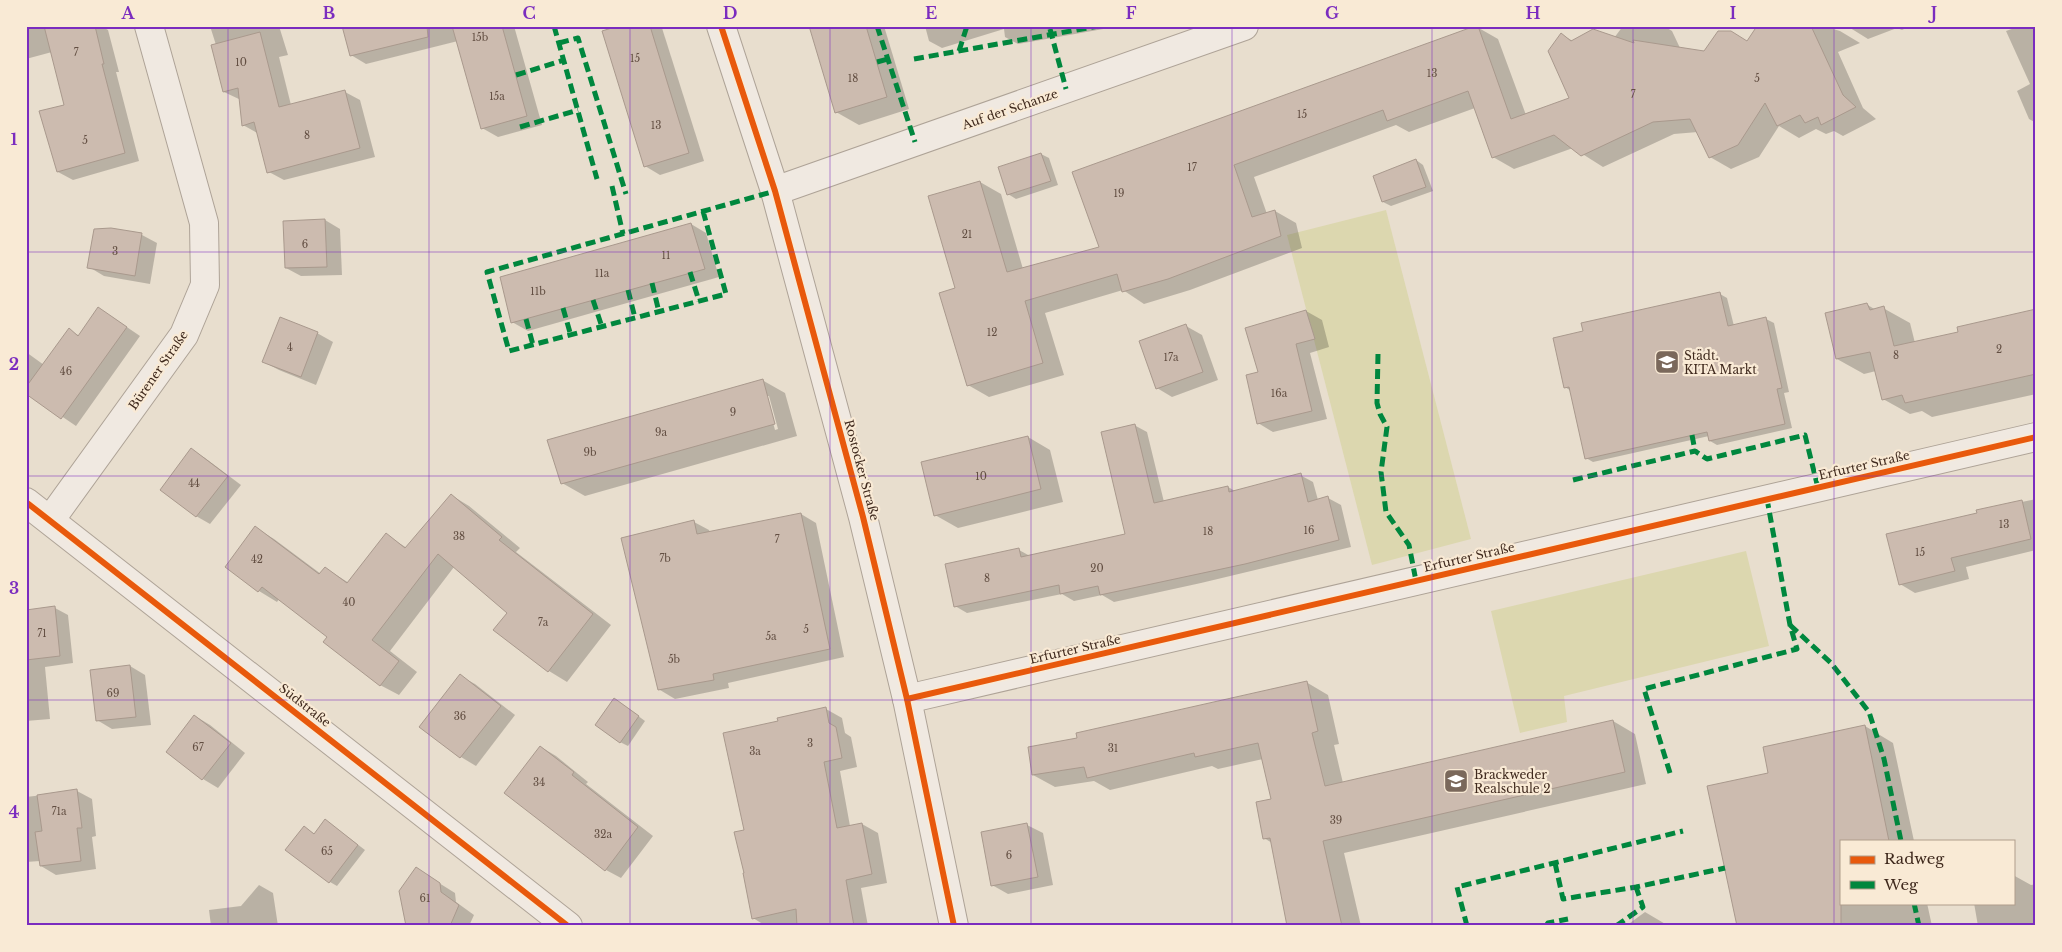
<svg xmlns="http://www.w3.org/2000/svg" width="2062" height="952" viewBox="0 0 2062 952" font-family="'Libre Baskerville',serif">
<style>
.green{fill:#dcd7af}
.shadow{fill:#0003;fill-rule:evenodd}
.building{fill:#ccbbaf;stroke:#a9998d}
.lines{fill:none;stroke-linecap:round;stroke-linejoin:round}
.street-casing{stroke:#aea397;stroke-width:30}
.street{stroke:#f0e9e1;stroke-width:28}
.quiet{stroke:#00873e;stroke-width:5;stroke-dasharray:10 5;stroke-linecap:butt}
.cycleway-casing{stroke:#f9ead5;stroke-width:9}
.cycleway{stroke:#e8590c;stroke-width:6}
.grid{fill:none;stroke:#7b2cbf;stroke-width:1;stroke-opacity:0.55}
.labels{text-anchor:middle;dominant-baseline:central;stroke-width:4.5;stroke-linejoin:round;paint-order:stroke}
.number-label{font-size:10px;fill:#624e42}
.street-label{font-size:12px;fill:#3f291d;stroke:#f9ead5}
.poi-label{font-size:12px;fill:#3f291d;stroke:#f9ead5;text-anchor:start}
.neatline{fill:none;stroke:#7b2cbf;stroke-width:2}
.grid-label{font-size:16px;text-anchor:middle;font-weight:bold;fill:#7b2cbf}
</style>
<rect width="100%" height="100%" fill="#e8dece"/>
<g class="green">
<polygon points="1386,210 1471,539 1372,565 1287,235"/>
<polygon points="1746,551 1769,646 1564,696 1567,722 1520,733 1491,611"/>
</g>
<g class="shadow">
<polygon points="26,26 101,26 108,30 119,72 116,72 139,161 73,180 58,172 66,105 52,52 26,59"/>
<polygon points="210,26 279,26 288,55 279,57 291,105 345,92 360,100 375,157 284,180 269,172 259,134 243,125 241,100 224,92 216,45"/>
<polygon points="344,26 514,26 542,125 498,137 482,128 458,41 366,64 351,55"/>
<polygon points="623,26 662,28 704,161 660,175 645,166"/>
<polygon points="810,26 884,26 909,109 859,125 836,112"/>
<polygon points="925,26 1109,26 1109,28 1018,44 1005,37 1004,29 942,48 929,41"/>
<polygon points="1623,26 1664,26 1672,31 1680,48 1704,52 1748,42 1781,26 1823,26 1840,31 1860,43 1838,52 1863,108 1876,119 1843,136 1834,131 1826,134 1816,129 1799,138 1779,126 1759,157 1731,169 1710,157 1698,132 1674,134 1603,167 1573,148 1514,169 1493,157 1475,108 1409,132 1396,125 1254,177 1267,214 1275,211 1296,223 1302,248 1190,290 1144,304 1123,290 1045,313 1064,375 989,397 968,385 956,289 980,182 1001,194 1023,269 1100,248 1073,173 1477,27 1498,39 1526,115 1571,98 1562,35 1573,41 1614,38"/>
<polygon points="1847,26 1910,26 1902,30 1897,28 1868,39"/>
<polygon points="2020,26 2036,26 2036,123 2029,119 2017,91 2030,84 2006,31"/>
<polygon points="1041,154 1049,158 1058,185 1016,199 1008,194"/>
<polygon points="1416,160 1423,165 1433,191 1391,206 1383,202"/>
<polygon points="325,220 340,229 342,275 301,276 286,268"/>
<polygon points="691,224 706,233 719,277 528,331 512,322"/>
<polygon points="111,229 142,235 157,243 150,284 104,276 89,267"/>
<polygon points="1720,294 1727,298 1734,326 1766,319 1774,323 1789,392 1784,393 1792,428 1717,445 1710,441 1709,436 1593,462 1586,458 1571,391 1565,387"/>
<polygon points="1866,304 1876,310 1883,308 1910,323 1915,343 1960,333 2036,310 2036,394 1932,417 1922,411 1910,414 1883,399 1876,371 1864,374 1837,359"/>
<polygon points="1306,311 1322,320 1329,347 1310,353 1327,419 1273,432 1258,423 1260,373"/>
<polygon points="112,317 140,336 76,426 26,392 26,352 44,365 69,330 80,336"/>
<polygon points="1186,326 1202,335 1218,380 1172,397 1157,388"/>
<polygon points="317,333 333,342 316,385 279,370 264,362"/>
<path d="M762,380L785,393L797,436L585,496L562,483ZM766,396H769L778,429L775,430Z"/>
<polygon points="1134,425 1147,432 1164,502 1228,487 1235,491 1300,475 1313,482 1318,500 1328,498 1341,505 1351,547 1201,583 1114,602 1102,595 1074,601 1062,594 967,613 955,606 1019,550 1030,556 1127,535"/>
<polygon points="1028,437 1050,450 1063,502 958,528 935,515"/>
<polygon points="192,450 205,458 241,485 210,524 196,516"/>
<polygon points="451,495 469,506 520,548 516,552 611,625 567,682 549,671 495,630 508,612 454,567 390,651 417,672 399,695 380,685 329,637 279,599 277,602 259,591 256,528 274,539 321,574 325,568 349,583 386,535 407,548"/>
<polygon points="2036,499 2036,550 1966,567 1969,579 1915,593 1900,584 1978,514 1977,511"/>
<polygon points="801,514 816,523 844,657 728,683 729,688 675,699 660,690 694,522 709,530 710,533"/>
<polygon points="55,608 68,615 73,663 45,667 50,719 26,721 26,611"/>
<polygon points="130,666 145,675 151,725 112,729 97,720"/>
<polygon points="460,676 475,684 515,715 476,766 461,757"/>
<polygon points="1306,682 1328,695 1339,744 1334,745 1343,783 1613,721 1635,734 1646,784 1344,853 1361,926 1288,926 1272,843 1264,838 1272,800 1263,759 1218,769 1212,766 1110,790 1094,781 1055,787 1033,775 1079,739"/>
<polygon points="622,704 645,721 628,746 620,742"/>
<polygon points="826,709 842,718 845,733 851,737 857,767 840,771 850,826 862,824 878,833 887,883 861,888 868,926 766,926 753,918 745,831 779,722"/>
<polygon points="195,716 210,725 245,753 218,788 203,779"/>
<polygon points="1865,726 1893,743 1914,841 1841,841 1841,903 1927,903 1932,926 1739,926 1769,774"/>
<polygon points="541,747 556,756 588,782 586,784 653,836 621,878 606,870"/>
<polygon points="77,791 92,799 96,836 92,837 96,869 56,875 41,866 40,861 26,862 26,797"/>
<polygon points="332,825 365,850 337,886 330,882 305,828 315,834"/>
<polygon points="1027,825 1043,833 1053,885 1008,894 992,885"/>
<polygon points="2013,875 2031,885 2036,884 2036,926 1978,926 1974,903 2013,903"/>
<polygon points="431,878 455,893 456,902 474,915 469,926 407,926"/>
<polygon points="259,885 273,893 278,926 211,926 209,910 241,906"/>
<polygon points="1645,912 1667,925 1668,926 1626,926"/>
</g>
<g class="building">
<polygon points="44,26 95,26 104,64 102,64 125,153 57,172 39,111 64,105"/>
<polygon points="342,26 427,26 428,37 350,56"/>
<polygon points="452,26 502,26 527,116 481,129"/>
<polygon points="618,26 650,26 689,153 644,167 602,31"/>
<polygon points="809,26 866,26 887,97 835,113"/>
<polygon points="1475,26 1478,26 1511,119 1569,98 1548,51 1561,33 1571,41 1593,29 1634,43 1633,40 1704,51 1718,31 1731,31 1747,41 1757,26 1811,26 1843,95 1856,107 1821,125 1818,117 1805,123 1800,115 1777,126 1765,103 1738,145 1709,158 1690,119 1653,122 1581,156 1554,135 1492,158 1468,91 1387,121 1383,110 1234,165 1252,217 1275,210 1281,236 1168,279 1122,292 1117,274 1025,301 1043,363 967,386 939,293 955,288 928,196 980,181 1007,272 1099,247 1072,172"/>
<polygon points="260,32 279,107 345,90 360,148 267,173 254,122 242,126 238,88 223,92 211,45"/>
<polygon points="1041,153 1051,181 1007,195 998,167"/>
<polygon points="1416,159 1426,187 1382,202 1373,176"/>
<polygon points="325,219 327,267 285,268 283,221"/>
<polygon points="691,223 705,269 511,323 500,277"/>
<polygon points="111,228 142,233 135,276 87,268 94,229"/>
<polygon points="1720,292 1728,326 1766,317 1782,388 1777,389 1785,424 1709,441 1707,432 1585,459 1569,387 1564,388 1553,338 1583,331 1581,323"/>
<polygon points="1867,303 1870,310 1884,306 1894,346 1958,332 1957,327 2036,309 2036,374 1905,403 1902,395 1882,400 1870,352 1836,359 1825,313"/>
<polygon points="98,307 127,327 61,419 26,394 26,387 69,328 78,336"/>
<polygon points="1306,310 1315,339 1296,344 1312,411 1257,424 1246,375 1258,372 1245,328"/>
<polygon points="280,317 318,332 301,377 262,362"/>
<polygon points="1186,324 1203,372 1156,389 1139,341"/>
<polygon points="763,379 775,424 561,484 547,440"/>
<polygon points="1135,424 1154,503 1228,486 1229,492 1301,473 1308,502 1328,496 1339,540 1245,564 1100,595 1098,586 1060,594 1059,585 954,607 945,564 1019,548 1021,557 1125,534 1101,432"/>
<polygon points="1028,436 1041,489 934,516 921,462"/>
<polygon points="191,448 228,476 196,517 160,490"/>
<polygon points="451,494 502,537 499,540 593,614 548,672 493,630 507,613 438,554 372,640 399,661 380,686 323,642 327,637 262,587 258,592 225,567 255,526 319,574 325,567 347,583 386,533 405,548"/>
<polygon points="2022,500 2031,539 1951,558 1955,571 1899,585 1886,534 1977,513 1976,510"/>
<polygon points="801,513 830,649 713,674 714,680 658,690 621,538 694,520 697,534"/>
<polygon points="55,606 60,656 26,660 26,610"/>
<polygon points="130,665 136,717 96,721 90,670"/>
<polygon points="460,674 501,706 460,758 419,727"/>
<polygon points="1307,681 1318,731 1312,733 1325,786 1613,720 1625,772 1323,841 1342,926 1287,926 1270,838 1263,839 1256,802 1271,799 1258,743 1195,757 1194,753 1087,778 1084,767 1032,775 1028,747 1077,738 1076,733"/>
<polygon points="614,698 639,716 620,743 595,725"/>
<polygon points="826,707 829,723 836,727 842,758 824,762 837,828 862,823 872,874 846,880 854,926 797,926 796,909 752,919 743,873 744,873 734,832 744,830 723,733 778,721 777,718"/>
<polygon points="194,715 231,743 202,780 166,752"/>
<polygon points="1865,725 1889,841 1841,841 1841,926 1737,926 1707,786 1768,773 1763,747"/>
<polygon points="540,746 574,772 572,775 638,827 605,871 504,793"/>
<polygon points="77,789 82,828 77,828 81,861 40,866 35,832 42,831 37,795"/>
<polygon points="325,819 358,845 329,883 285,850 304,826 314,834"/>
<polygon points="1027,823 1038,877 991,886 981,832"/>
<polygon points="416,867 440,883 441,892 459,905 450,926 406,926 399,891"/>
</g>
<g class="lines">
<defs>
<g id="street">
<polyline points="721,26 775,191 863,517 907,699 954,926"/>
<polyline points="775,191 1244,26"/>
<polyline points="26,502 568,926"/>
<polyline points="51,519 184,335 205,285 204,223 149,26"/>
<polyline points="907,699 2036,437"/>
</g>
</defs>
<use href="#street" class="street-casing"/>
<use href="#street" class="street"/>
<g class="quiet">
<polyline points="554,26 597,179"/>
<polyline points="877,26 915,142"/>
<polyline points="1050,29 1066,89"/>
<polyline points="559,43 578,38 626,194"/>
<polyline points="959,51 967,26"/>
<polyline points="914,59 1099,26"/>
<polyline points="877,62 888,59"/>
<polyline points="516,75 564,60"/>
<polyline points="520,127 578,110"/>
<polyline points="612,186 623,234"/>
<polyline points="703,211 726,294 509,351 487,272 775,191"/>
<polyline points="690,272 699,301"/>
<polyline points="652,283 659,312"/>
<polyline points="628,290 635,318"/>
<polyline points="593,300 602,327"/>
<polyline points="563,308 571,336"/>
<polyline points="526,319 533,345"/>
<polyline points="1378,354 1377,403 1380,414 1387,427 1381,472 1386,512 1409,545 1416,581"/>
<polyline points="1692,435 1695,451"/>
<polyline points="1573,480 1695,451 1707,459 1805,435 1818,488"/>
<polyline points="1790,625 1831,663 1869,712 1884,759 1901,841"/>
<polyline points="1670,773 1644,689 1797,649 1790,625 1767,499"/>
<polyline points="1555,863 1563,899 1636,887 1725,868"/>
<polyline points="1914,903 1919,926"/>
<polyline points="1467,926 1457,887 1683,831"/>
<polyline points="1546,926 1548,923 1568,919"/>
<polyline points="1616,926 1643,907 1636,887"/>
</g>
<defs>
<g id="cycleway">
<polyline points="721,26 775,191 863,517 907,699 954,926"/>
<polyline points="26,502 568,926"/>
<polyline points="907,699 2036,437"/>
</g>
</defs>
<use href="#cycleway" class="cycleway-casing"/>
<use href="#cycleway" class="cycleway"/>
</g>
<path class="grid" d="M228,26V926M429,26V926M630,26V926M830,26V926M1031,26V926M1232,26V926M1432,26V926M1633,26V926M1834,26V926M26,252H2036M26,476H2036M26,700H2036"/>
<defs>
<symbol id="school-square" viewBox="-11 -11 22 22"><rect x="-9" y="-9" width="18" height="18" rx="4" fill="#7a685b" stroke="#f9ead5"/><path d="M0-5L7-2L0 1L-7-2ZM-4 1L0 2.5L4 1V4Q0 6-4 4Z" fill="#fff"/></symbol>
</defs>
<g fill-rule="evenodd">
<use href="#school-square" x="1653" y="348" width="28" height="28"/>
<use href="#school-square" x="1442" y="767" width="28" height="28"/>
</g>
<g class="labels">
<g class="number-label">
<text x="480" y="37">15b</text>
<text x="76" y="52">7</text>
<text x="635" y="58">15</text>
<text x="241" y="62">10</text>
<text x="1432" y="73">13</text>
<text x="853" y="78">18</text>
<text x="1757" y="78">5</text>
<text x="1633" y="94">7</text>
<text x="497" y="96">15a</text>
<text x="1302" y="114">15</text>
<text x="656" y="125">13</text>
<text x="307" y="135">8</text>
<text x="85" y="140">5</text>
<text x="1192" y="167">17</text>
<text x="1119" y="193">19</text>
<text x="967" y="234">21</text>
<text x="305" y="244">6</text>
<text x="115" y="251">3</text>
<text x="666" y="255">11</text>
<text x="602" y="273">11a</text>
<text x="538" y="291">11b</text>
<text x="992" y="332">12</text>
<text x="290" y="347">4</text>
<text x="1999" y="349">2</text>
<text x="1896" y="355">8</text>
<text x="1171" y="357">17a</text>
<text x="66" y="371">46</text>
<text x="1279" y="393">16a</text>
<text x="733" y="412">9</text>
<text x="661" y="432">9a</text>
<text x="590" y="452">9b</text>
<text x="981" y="476">10</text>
<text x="194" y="483">44</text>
<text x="2004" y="524">13</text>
<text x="1309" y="530">16</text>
<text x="1208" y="531">18</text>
<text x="459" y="536">38</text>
<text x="777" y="539">7</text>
<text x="1920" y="552">15</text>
<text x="665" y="558">7b</text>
<text x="257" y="559">42</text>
<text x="1097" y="568">20</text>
<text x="987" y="578">8</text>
<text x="349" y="602">40</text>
<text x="543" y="622">7a</text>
<text x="806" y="629">5</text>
<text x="42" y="633">71</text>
<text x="771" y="636">5a</text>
<text x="674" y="659">5b</text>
<text x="113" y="693">69</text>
<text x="460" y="716">36</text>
<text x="810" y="743">3</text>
<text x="198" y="747">67</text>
<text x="1113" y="748">31</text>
<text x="755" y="751">3a</text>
<text x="539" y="782">34</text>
<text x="59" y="811">71a</text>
<text x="1336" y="820">39</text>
<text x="603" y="834">32a</text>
<text x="327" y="851">65</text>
<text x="1009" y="855">6</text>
<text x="425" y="898">61</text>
</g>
<g class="street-label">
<text transform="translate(1010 109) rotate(-19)">Auf der Schanze</text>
<text transform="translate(158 370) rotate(-55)">Bürener Straße</text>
<text transform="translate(1864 465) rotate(-13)">Erfurter Straße</text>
<text transform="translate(862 470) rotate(75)">Rostocker Straße</text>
<text transform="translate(1469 557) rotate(-13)">Erfurter Straße</text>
<text transform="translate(1075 649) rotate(-13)">Erfurter Straße</text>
<text transform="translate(305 705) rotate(38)">Südstraße</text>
</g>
<g class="poi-label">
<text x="1684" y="355">Städt.<tspan x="1684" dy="14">KITA Markt</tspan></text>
<text x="1474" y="774">Brackweder<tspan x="1474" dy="14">Realschule 2</tspan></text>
</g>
</g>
<rect width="2062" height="952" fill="none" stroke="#f9ead5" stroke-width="55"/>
<rect x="1840" y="840" width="175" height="65" fill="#f9ead5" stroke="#af9d8b"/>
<rect x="1850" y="856" width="25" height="8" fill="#e8590c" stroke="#af9d8b"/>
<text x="1884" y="864" font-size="15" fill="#3f291d">Radweg</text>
<rect x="1850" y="881" width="25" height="8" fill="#00873e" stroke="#af9d8b"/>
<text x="1884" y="890" font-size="15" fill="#3f291d">Weg</text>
<rect x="28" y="28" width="2006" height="896" class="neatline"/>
<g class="grid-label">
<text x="128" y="19">A</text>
<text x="329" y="19">B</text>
<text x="529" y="19">C</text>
<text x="730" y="19">D</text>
<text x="931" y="19">E</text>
<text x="1131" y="19">F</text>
<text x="1332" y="19">G</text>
<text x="1533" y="19">H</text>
<text x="1733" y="19">I</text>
<text x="1934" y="19">J</text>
<text x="14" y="145">1</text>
<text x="14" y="370">2</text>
<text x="14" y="594">3</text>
<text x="14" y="818">4</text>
</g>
</svg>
